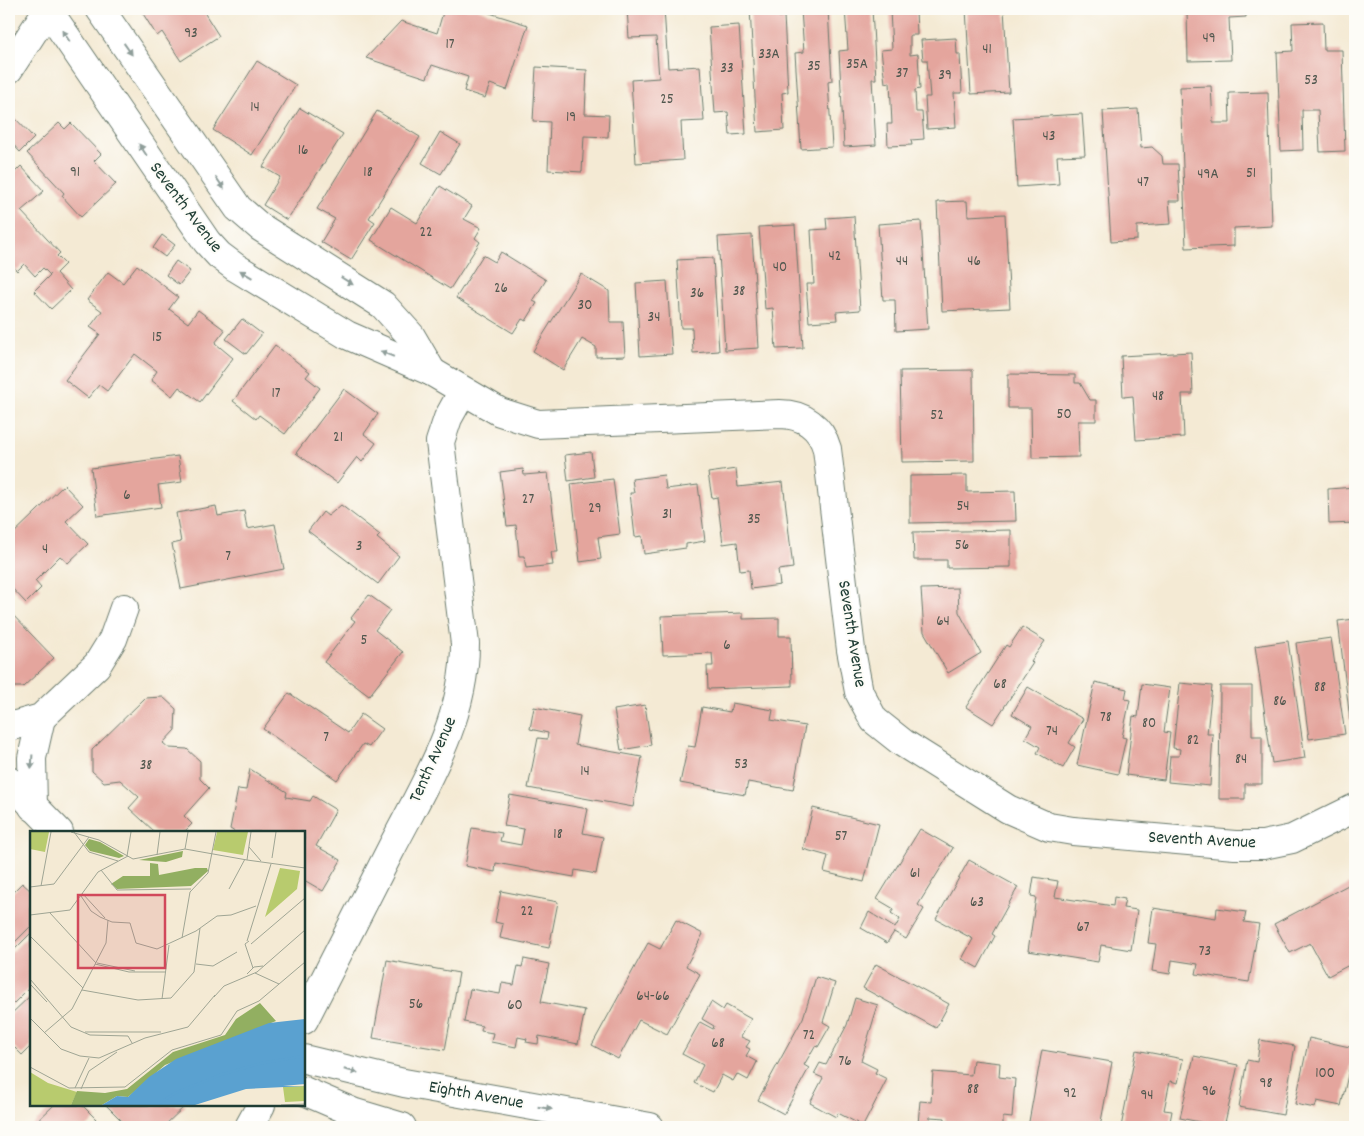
<svg xmlns="http://www.w3.org/2000/svg" width="1364" height="1136" viewBox="0 0 1364 1136" font-family="Dekko,sans-serif">
<style>
.building{fill:#e4a59d}
.lines{fill:none;stroke-linecap:round;stroke-linejoin:round}
.street-casing{stroke:#6a7a6c;stroke-width:30}
.street{stroke:#fff;stroke-width:28}
.oneway{fill:#8f9e9a}
.labels{text-anchor:middle;dominant-baseline:central;stroke-width:4;stroke-linejoin:round;paint-order:stroke}
.number-label{font-size:15px;fill:#50574e}
.street-label{font-size:18px;fill:#1f3d34;stroke:#fdfcf7}
.inset-river{fill:none;stroke:#5aa1d0;stroke-width:2.5}
.inset-road{fill:none;stroke:#9fa594;stroke-width:1}
.view{fill:#d1495b;fill-opacity:0.15;stroke:#d1495b;stroke-width:2.5}
.inset-edge{fill:none;stroke:#1f3d34;stroke-width:2.5}
</style>
<rect width="100%" height="100%" fill="#fdfcf7"/>
<filter id="ink" filterUnits="userSpaceOnUse"><feTurbulence type="fractalNoise" baseFrequency=".02" numOctaves="2"/><feDisplacementMap in="SourceGraphic" scale="10" xChannelSelector="R" yChannelSelector="G"/><feConvolveMatrix kernelMatrix="1 2 1 2 8 2 1 2 1" color-interpolation-filters="sRGB"/></filter>
<filter id="wash" filterUnits="userSpaceOnUse"><feTurbulence type="fractalNoise" baseFrequency=".0096" numOctaves="4" result="noise"/><feDisplacementMap in="SourceGraphic" scale="20" xChannelSelector="R" yChannelSelector="G"/><feGaussianBlur stdDeviation="1.12" result="paint"/><feColorMatrix in="noise" values="0 0 0 0 0 0 0 0 0 0 0 0 0 0 0 0 0 1.4 0 .05"/><feComposite in="paint" operator="in"/></filter>
<g filter="url(#wash)">
<rect width="100%" height="100%" fill="#f4ead4"/>
<g id="blocks">
<g class="building">
<polygon points="140,9 202,9 219,36 181,61 162,32 157,36"/>
<polygon points="444,9 477,9 528,25 507,90 490,84 485,98 464,91 468,77 432,65 427,78 366,58 401,21 437,33"/>
<polygon points="627,9 664,9 668,68 700,66 704,121 681,122 683,160 636,163 631,80 659,78 656,37 629,38"/>
<polygon points="750,9 778,9 779,17 784,16 788,92 782,93 784,130 757,132"/>
<polygon points="828,9 832,81 828,82 832,147 801,149 795,53 804,52 801,10"/>
<polygon points="845,9 872,9 876,79 872,79 876,145 844,147 839,51 848,50"/>
<polygon points="916,9 917,35 910,35 910,55 918,54 920,89 915,90 916,112 922,112 924,139 911,140 912,145 888,146 887,124 892,124 890,82 885,83 881,50 892,49 890,10"/>
<polygon points="966,9 1004,9 1009,92 971,94"/>
<polygon points="1187,9 1246,9 1246,17 1229,18 1231,60 1188,61"/>
<polygon points="1323,22 1324,50 1342,50 1345,151 1320,152 1318,110 1302,110 1303,150 1281,151 1277,52 1293,51 1292,23"/>
<polygon points="739,25 746,134 730,135 728,112 715,113 709,27"/>
<polygon points="956,38 957,54 960,54 962,93 954,93 956,127 927,129 925,97 930,97 927,60 923,60 921,40"/>
<polygon points="257,61 296,85 252,155 213,130"/>
<polygon points="536,67 587,70 585,114 609,115 608,137 584,136 582,172 548,170 550,122 533,121"/>
<polygon points="1211,86 1213,123 1230,123 1229,93 1268,92 1272,226 1234,228 1234,246 1186,248 1180,87"/>
<polygon points="300,108 343,134 287,220 263,205 280,177 263,167"/>
<polygon points="1138,109 1141,148 1152,147 1162,156 1163,164 1178,164 1180,201 1169,201 1171,224 1137,226 1137,240 1111,242 1103,111"/>
<polygon points="377,111 420,137 369,218 375,222 351,260 321,242 335,219 317,209"/>
<polygon points="1082,114 1085,155 1057,156 1059,184 1017,187 1013,118"/>
<polygon points="14,117 34,138 20,152 9,140 9,121"/>
<polygon points="59,123 65,129 71,123 101,154 94,161 116,184 81,217 62,196 64,193 27,153"/>
<polygon points="440,132 460,144 441,174 422,163"/>
<polygon points="21,166 44,191 21,211 60,253 57,256 65,264 56,273 71,290 51,309 34,291 50,275 43,268 35,276 24,264 17,271 9,262 9,178"/>
<polygon points="440,186 472,206 464,219 481,228 475,238 480,242 450,289 371,240 391,207 417,223"/>
<polygon points="967,201 968,216 1005,214 1010,308 942,311 937,202"/>
<polygon points="854,216 860,310 836,312 837,320 809,322 806,284 814,284 811,230 827,229 826,218"/>
<polygon points="921,221 928,329 896,331 895,300 883,300 878,224"/>
<polygon points="795,225 803,348 776,349 773,308 765,309 759,227"/>
<polygon points="162,235 175,245 165,257 153,248"/>
<polygon points="752,235 759,348 725,350 718,237"/>
<polygon points="501,252 546,280 533,301 537,303 526,321 522,319 513,333 456,298 483,255 495,262"/>
<polygon points="713,258 719,351 693,353 692,328 681,328 677,260"/>
<polygon points="176,261 190,271 179,285 166,275"/>
<polygon points="137,265 178,297 169,309 188,323 198,310 225,330 215,343 233,358 200,402 179,387 172,396 151,380 157,371 135,354 107,391 99,385 88,398 65,380 100,334 90,327 102,311 87,300 108,272 123,283"/>
<polygon points="581,274 609,291 610,322 623,322 625,356 596,357 596,347 582,339 563,370 533,351"/>
<polygon points="667,281 672,354 640,356 636,283"/>
<polygon points="242,319 262,334 246,354 226,339"/>
<polygon points="275,345 310,372 306,377 320,388 285,434 259,415 256,419 233,401"/>
<polygon points="1191,352 1193,394 1182,394 1184,437 1136,440 1133,396 1123,397 1121,356"/>
<polygon points="973,370 974,461 902,462 900,371"/>
<polygon points="1008,374 1075,375 1075,383 1080,383 1090,400 1096,400 1096,421 1078,421 1079,457 1032,458 1031,408 1008,408"/>
<polygon points="344,389 378,414 364,434 376,443 362,462 357,457 337,483 296,453"/>
<polygon points="591,452 594,477 568,481 565,455"/>
<polygon points="178,456 182,482 158,485 161,507 97,516 91,468"/>
<polygon points="523,469 524,475 548,473 558,552 551,552 553,565 526,568 524,556 519,556 516,525 507,526 500,472"/>
<polygon points="736,469 738,487 783,482 793,568 778,570 780,585 751,589 749,570 740,571 737,542 723,544 717,497 712,498 708,473"/>
<polygon points="664,475 666,489 698,485 705,541 686,544 686,548 644,554 642,536 635,537 630,493 634,493 632,479"/>
<polygon points="967,475 967,492 1015,491 1016,521 910,523 910,476"/>
<polygon points="613,479 620,534 598,537 601,559 580,562 571,484"/>
<polygon points="64,485 83,505 66,521 88,544 68,563 60,556 35,581 41,588 26,603 9,585 9,538"/>
<polygon points="1355,487 1355,523 1329,524 1328,489"/>
<polygon points="341,505 380,535 377,538 399,556 378,584 308,531 323,512 328,516"/>
<polygon points="216,506 218,516 244,511 247,529 275,524 284,569 181,589 172,544 181,542 176,513"/>
<polygon points="1011,530 1011,567 947,568 947,560 914,560 913,532"/>
<polygon points="958,588 959,612 981,653 948,673 924,632 921,589"/>
<polygon points="369,595 390,610 375,630 403,652 369,696 324,662 355,621 351,618"/>
<polygon points="9,611 54,658 23,687 9,687"/>
<polygon points="743,613 743,619 779,618 779,636 791,636 792,686 708,689 707,666 713,666 712,653 663,655 661,616"/>
<polygon points="1355,619 1355,719 1350,720 1338,621"/>
<polygon points="1022,627 1045,641 1031,661 1033,663 993,724 966,707 1006,645 1009,647"/>
<polygon points="1331,638 1345,734 1309,739 1296,643"/>
<polygon points="1288,641 1305,758 1272,763 1255,646"/>
<polygon points="1095,682 1127,689 1125,699 1130,700 1122,737 1126,738 1118,774 1077,765"/>
<polygon points="1180,683 1212,686 1207,734 1213,734 1210,786 1168,782 1170,756 1179,756 1180,749 1173,748"/>
<polygon points="1142,684 1170,688 1164,732 1170,733 1164,780 1126,775 1133,716 1138,717"/>
<polygon points="1220,686 1252,686 1252,736 1262,736 1262,784 1245,784 1245,799 1219,799"/>
<polygon points="1028,687 1083,719 1069,743 1075,747 1063,768 1037,753 1040,747 1025,738 1032,726 1012,714"/>
<polygon points="289,693 348,733 361,714 382,729 369,747 363,744 337,780 263,729"/>
<polygon points="163,697 176,709 175,730 163,743 169,748 187,749 200,761 200,779 209,788 184,816 192,824 184,832 155,832 129,808 139,797 120,780 104,782 92,771 92,750 145,698"/>
<polygon points="732,703 773,710 771,720 805,726 793,790 748,782 745,795 680,783 688,746 695,747 702,707 730,712"/>
<polygon points="645,705 651,745 621,750 614,710"/>
<polygon points="534,707 580,716 575,745 642,757 633,807 528,788 538,738 547,739 548,733 530,729"/>
<polygon points="250,769 287,792 286,797 310,801 313,796 336,810 316,846 341,860 323,891 304,880 304,832 235,832 230,829 238,789 246,790"/>
<polygon points="510,795 588,809 583,833 603,837 596,874 575,870 574,877 496,863 495,872 465,866 472,828 502,833 500,841 521,845 524,829 504,826"/>
<polygon points="813,808 879,824 864,882 824,872 828,856 803,849"/>
<polygon points="920,829 953,848 918,905 924,909 906,939 894,932 887,943 861,928 869,912 895,928 900,919 891,913 894,909 877,899"/>
<polygon points="969,860 1018,887 992,934 995,936 978,968 962,959 973,939 936,919"/>
<polygon points="1034,877 1058,881 1055,897 1113,906 1114,897 1125,899 1123,908 1137,910 1131,950 1101,945 1098,962 1028,951 1036,897 1031,896"/>
<polygon points="22,883 31,891 31,926 9,948 9,896"/>
<polygon points="1350,884 1355,895 1355,919 1352,920 1355,927 1355,962 1328,976 1310,943 1290,953 1274,924"/>
<polygon points="501,891 558,902 549,948 500,938 503,924 495,922"/>
<polygon points="1153,908 1216,918 1217,908 1246,912 1244,922 1259,924 1249,982 1196,974 1198,964 1172,960 1170,974 1152,971 1156,944 1148,943"/>
<polygon points="676,920 703,934 686,966 700,974 667,1034 639,1020 618,1059 592,1045 648,943 660,949"/>
<polygon points="31,933 31,986 9,1008 9,955"/>
<polygon points="524,959 549,964 541,1002 585,1010 578,1044 539,1036 538,1044 526,1042 527,1039 518,1037 516,1047 491,1042 493,1033 481,1031 482,1026 464,1022 470,989 500,994 502,983 514,985 518,966 522,967"/>
<polygon points="387,960 459,973 445,1050 373,1038"/>
<polygon points="876,964 949,1004 936,1028 863,988"/>
<polygon points="816,977 835,983 823,1022 830,1026 818,1047 815,1046 804,1065 809,1068 784,1114 758,1100 803,1018"/>
<polygon points="31,995 31,1046 22,1055 9,1042 9,1016"/>
<polygon points="855,998 878,1005 861,1061 877,1069 875,1073 887,1079 863,1126 838,1113 836,1117 810,1103 823,1078 814,1074 820,1063 826,1065 847,1025"/>
<polygon points="711,1002 723,1010 726,1005 751,1019 741,1037 750,1041 746,1047 750,1049 746,1056 757,1062 748,1080 737,1074 733,1081 722,1075 713,1092 694,1083 703,1065 682,1054 700,1022 713,1029 714,1026 702,1019"/>
<polygon points="1309,1038 1354,1048 1341,1106 1317,1101 1315,1108 1295,1104"/>
<polygon points="1260,1040 1295,1046 1283,1115 1239,1107 1247,1060 1257,1062"/>
<polygon points="1042,1050 1112,1062 1100,1127 1028,1127"/>
<polygon points="1136,1050 1183,1059 1178,1083 1170,1081 1164,1110 1172,1111 1169,1127 1121,1127"/>
<polygon points="1194,1056 1238,1065 1224,1127 1180,1118"/>
<polygon points="973,1060 1000,1063 999,1077 1015,1079 1012,1118 1003,1117 1003,1127 958,1127 958,1122 945,1121 945,1118 930,1117 929,1125 918,1124 920,1101 931,1102 933,1072 971,1075"/>
<polygon points="54,1105 82,1105 96,1119 87,1127 31,1127"/>
<polygon points="106,1105 186,1105 163,1127 128,1127"/>
</g>
</g>
</g>
<g filter="url(#ink)">
<use href="#blocks" fill-opacity="0" stroke="#6a7a6c" stroke-width="1"/>
<g class="lines">
<defs>
<g id="street">
<polyline points="100,9 238,208 260,227 383,305 411,336 432,372"/>
<path d="M48,10L207,242L219,255L235,267L347,335L432,372L500,412L538,424L780,414C803,414 821,427 827,449L851,650L859,692L874,720L903,743L1008,809L1049,827L1073,831L1235,845H1263L1292,839L1355,808"/>
<polyline points="9,69 48,9"/>
<polyline points="9,727 41,718 97,665 113,639 124,608"/>
<polyline points="9,781 59,832"/>
<polyline points="33,807 32,758 41,718"/>
<path d="M304,1020C332,964 361,908 390,851C424,785 465,721 465,644L440,442L448,418L463,391"/>
<polyline points="304,1059 404,1083 650,1127"/>
<polyline points="304,1091 355,1113 402,1127"/>
<polyline points="249,1127 261,1105"/>
</g>
</defs>
<use href="#street" class="street-casing"/>
<use href="#street" class="street"/>
</g>
<defs><path id="oneway-solid" d="M-6-.8H1V-3.2L6.5 0L1 3.2V.8H-6Z" transform="scale(1.25)"/></defs>
<g class="oneway">
<use href="#oneway-solid" transform="translate(66 36) rotate(-124)"/>
<use href="#oneway-solid" transform="translate(128 49) rotate(55)"/>
<use href="#oneway-solid" transform="translate(143 150) rotate(-124)"/>
<use href="#oneway-solid" transform="translate(220 183) rotate(55)"/>
<use href="#oneway-solid" transform="translate(246 274) rotate(-149)"/>
<use href="#oneway-solid" transform="translate(347 281) rotate(32)"/>
<use href="#oneway-solid" transform="translate(387 354) rotate(-157)"/>
<use href="#oneway-solid" transform="translate(32 762) rotate(93)"/>
<use href="#oneway-solid" transform="translate(351 1071) rotate(14)"/>
<use href="#oneway-solid" transform="translate(545 1108) rotate(10)"/>
</g>
</g>
<g class="labels">
<g class="number-label">
<text x="191" y="34">93</text>
<text x="1209" y="39">49</text>
<text x="450" y="45">17</text>
<text x="987" y="50">41</text>
<text x="769" y="55">33A</text>
<text x="857" y="65">35A</text>
<text x="814" y="67">35</text>
<text x="727" y="69">33</text>
<text x="902" y="74">37</text>
<text x="945" y="76">39</text>
<text x="1311" y="81">53</text>
<text x="667" y="100">25</text>
<text x="255" y="108">14</text>
<text x="571" y="118">19</text>
<text x="1049" y="137">43</text>
<text x="303" y="151">16</text>
<text x="75" y="173">91</text>
<text x="368" y="173">18</text>
<text x="1251" y="174">51</text>
<text x="1208" y="175">49A</text>
<text x="1143" y="183">47</text>
<text x="426" y="233">22</text>
<text x="835" y="257">42</text>
<text x="902" y="262">44</text>
<text x="974" y="262">46</text>
<text x="780" y="268">40</text>
<text x="501" y="289">26</text>
<text x="739" y="292">38</text>
<text x="697" y="294">36</text>
<text x="585" y="306">30</text>
<text x="654" y="318">34</text>
<text x="157" y="338">15</text>
<text x="276" y="394">17</text>
<text x="1158" y="397">48</text>
<text x="1064" y="415">50</text>
<text x="937" y="416">52</text>
<text x="338" y="438">21</text>
<text x="127" y="496">6</text>
<text x="528" y="500">27</text>
<text x="963" y="507">54</text>
<text x="595" y="509">29</text>
<text x="667" y="515">31</text>
<text x="754" y="520">35</text>
<text x="962" y="546">56</text>
<text x="359" y="547">3</text>
<text x="45" y="550">4</text>
<text x="228" y="557">7</text>
<text x="943" y="622">64</text>
<text x="364" y="641">5</text>
<text x="727" y="646">6</text>
<text x="1000" y="685">68</text>
<text x="1320" y="688">88</text>
<text x="1280" y="702">86</text>
<text x="1106" y="718">78</text>
<text x="1149" y="724">80</text>
<text x="1052" y="732">74</text>
<text x="326" y="738">7</text>
<text x="1193" y="741">82</text>
<text x="1241" y="760">84</text>
<text x="741" y="765">53</text>
<text x="146" y="766">38</text>
<text x="585" y="772">14</text>
<text x="558" y="835">18</text>
<text x="841" y="837">57</text>
<text x="915" y="874">61</text>
<text x="977" y="903">63</text>
<text x="527" y="912">22</text>
<text x="1083" y="928">67</text>
<text x="1205" y="952">73</text>
<text x="653" y="997">64-66</text>
<text x="416" y="1005">56</text>
<text x="515" y="1006">60</text>
<text x="809" y="1036">72</text>
<text x="718" y="1044">68</text>
<text x="845" y="1062">76</text>
<text x="1325" y="1074">100</text>
<text x="1266" y="1084">98</text>
<text x="973" y="1090">88</text>
<text x="1209" y="1092">96</text>
<text x="1070" y="1094">92</text>
<text x="1147" y="1096">94</text>
</g>
<g class="street-label">
<text transform="translate(185 208) rotate(53)">Seventh Avenue</text>
<text transform="translate(851 634) rotate(81)">Seventh Avenue</text>
<text transform="translate(434 760) rotate(-66)">Tenth Avenue</text>
<text transform="translate(1202 841) rotate(3)">Seventh Avenue</text>
<text transform="translate(476 1096) rotate(10)">Eighth Avenue</text>
</g>
</g>
<g transform="translate(30 831)">
<rect width="275" height="275" fill="#f4ead4"/>
<path d="M0,241L18,252L47,261L41,274H0Z" fill="#b8cb6e"/>
<path d="M59,8L70,11L94,25L89,27L60,20L55,14ZM153,20L152,26L136,31L109,29ZM120,32L128,33L129,44L165,37H177L178,40L161,55L87,58L81,53L93,45H120ZM230,172L246,190L135,234L98,266L87,265L72,274H41L47,260L75,262L97,258L143,221L195,204L206,188Z" fill="#92af61"/>
<path d="M0,1H19L15,21L0,18ZM187,1H218L213,24L183,19ZM250,37L270,40L267,58L235,86ZM275,255V270L255,271L253,256Z" fill="#b8cb6e"/>
<path d="M275,188V253L253,255H275L216,258L165,274H72L87,265L98,266L119,246L146,228L239,192Z" fill="#5aa1d0"/>
<path class="inset-river" d="M127,274L145,262L190,244L232,232L275,225"/>
<path class="inset-road" d="M41,1L69,9L103,28L155,18L217,29M44,1L59,21L88,30M221,1L217,29L275,37M219,16L231,30M155,18L158,1M127,24L130,1M97,25L101,1M242,27L246,1M71,39L87,59L161,58M11,55L21,1M0,56L24,53L59,6M199,58L215,28M52,62L75,87M51,65L61,80L70,86L82,91L100,92L106,112L127,118L166,100L187,85L201,84L226,75M20,82L66,132M0,84L40,79L68,41L98,25M0,105L53,157M152,107L160,61L178,42L186,1M217,110L241,33M219,110L215,113L223,137M221,113L275,67M67,132L105,140M65,133L99,141H136M166,133L183,135L207,121M225,142L249,153M217,143L224,136L233,135M0,148L41,196L60,204L98,205L102,212M0,153L17,171M52,159L108,169L141,167L164,141L170,97M184,166L194,155L227,141L275,99M132,168L139,114M0,187L31,218L50,225L69,227L115,207L158,196L185,164M55,201H131M14,202L42,178L76,112L78,89M0,236L39,257L95,256L142,219L191,204L207,180L229,170L275,131M45,257L59,227M51,258L59,240L87,221M251,274L275,273"/>
<path class="view" d="M48,64H135V137H48Z"/>
<rect width="275" height="275" class="inset-edge"/>
</g>
<rect width="1364" height="1136" fill="none" stroke="#fdfcf7" stroke-width="30"/>
</svg>
